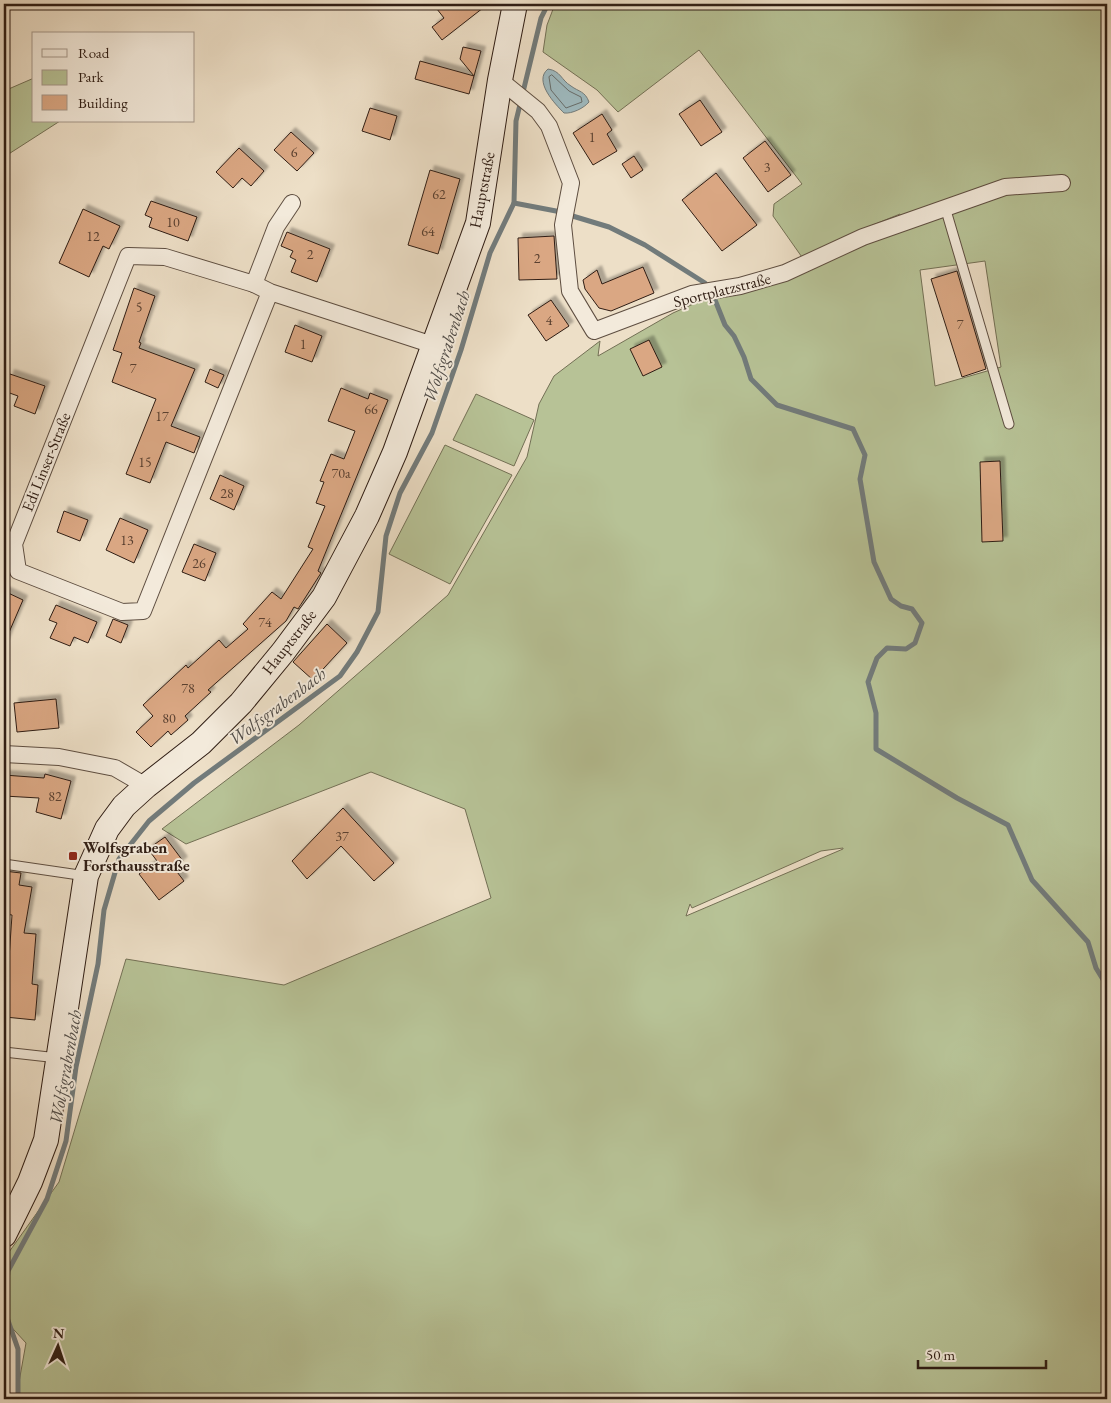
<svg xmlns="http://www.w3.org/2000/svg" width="1111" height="1403" viewBox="0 0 1111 1403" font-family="'EB Garamond',serif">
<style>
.green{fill:#b7c296;stroke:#737055;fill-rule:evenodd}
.water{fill:#9ebac0;stroke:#727b7b}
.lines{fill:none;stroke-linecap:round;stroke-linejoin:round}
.shore{stroke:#666c6a;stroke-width:1}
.stream{stroke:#727b7b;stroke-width:5}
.building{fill:#daa783;stroke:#2f1d14;filter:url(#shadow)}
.lane-casing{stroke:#5e4e41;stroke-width:11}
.street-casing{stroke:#5e4e41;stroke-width:18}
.secondary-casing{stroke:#2f1d14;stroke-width:26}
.lane{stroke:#f3eadb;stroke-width:9}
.street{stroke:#f3eadb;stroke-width:16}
.secondary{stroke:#f3eadb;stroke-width:24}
.poi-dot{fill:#8f2418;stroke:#f3eadb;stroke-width:2}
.labels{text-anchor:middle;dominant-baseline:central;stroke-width:4;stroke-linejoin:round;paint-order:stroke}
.number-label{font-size:14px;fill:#5a4030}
.street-label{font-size:16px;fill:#2f1d14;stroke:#f3eadb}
.poi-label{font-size:16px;font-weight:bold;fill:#2f1d14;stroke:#f3eadb;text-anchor:start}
.water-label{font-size:18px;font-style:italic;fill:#504c48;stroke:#f3eadb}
</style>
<defs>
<filter id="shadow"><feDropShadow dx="4.5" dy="-4.5" stdDeviation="1" flood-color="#0004"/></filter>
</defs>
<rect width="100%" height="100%" fill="#eddfc7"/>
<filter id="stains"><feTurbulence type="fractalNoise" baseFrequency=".004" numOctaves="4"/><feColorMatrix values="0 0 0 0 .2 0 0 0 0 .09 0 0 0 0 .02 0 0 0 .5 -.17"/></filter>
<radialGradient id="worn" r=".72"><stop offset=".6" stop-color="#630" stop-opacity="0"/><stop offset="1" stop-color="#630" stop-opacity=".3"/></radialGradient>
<g class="green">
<path d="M555,4H1107V1399H16L26,1343L4,1319V1285L9,1252L59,1182L126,959L284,985L491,898L465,809L371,772L186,844L162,829L299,725L448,595L527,457L539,404L554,376L600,341L598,356L673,313L718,293L862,243L901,231L900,214L858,231L804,260L773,216L774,204L802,184L699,50L618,112L597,90L543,52L547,25ZM985,261L1001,367L935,386L920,270ZM843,848V849L686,916L690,904L692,908L821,851Z"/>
<polygon points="34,78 34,121 60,121 4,157 4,91"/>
<polygon points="476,394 534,420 514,466 453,440"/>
<polygon points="445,445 512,475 450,584 389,554"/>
</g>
<path class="water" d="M548,69C561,71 561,80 571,86C579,92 585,91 589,102C584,108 572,114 564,113C555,104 533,81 548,69Z"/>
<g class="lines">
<polygon class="shore" points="552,75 569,91 581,97 582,102 566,108 551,90 549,77"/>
<g class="stream">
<polyline points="514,203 556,211 609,227 645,245 705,283"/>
<polyline points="715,300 725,325 734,336 744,357 751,379 777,405 853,429 865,455 860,479 874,562 891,599 901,606 912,609 922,623 915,643 906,649 887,648 877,658 868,682 876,713 876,749 957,798 1008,825 1032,880 1088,942 1096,968 1107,986"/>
<polyline points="18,1399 18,1349 4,1309 8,1271 47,1199 66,1141 76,1067 98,964 104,910 119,859 149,821 194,783 340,676 357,652 378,612 386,536 400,493 432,433 461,350 490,253 514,203 516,121 541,18 548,4"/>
</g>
</g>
<g class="building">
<polygon points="433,4 488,4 442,40 432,27 444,18"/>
<polygon points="463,47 481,51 474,76 460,59"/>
<polygon points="420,61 474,76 469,94 415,79"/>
<polygon points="700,100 722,132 701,146 679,114"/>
<polygon points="370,108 397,116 390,140 362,131"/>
<polygon points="602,114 612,130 607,134 617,151 593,165 573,133"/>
<polygon points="291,132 314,153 297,171 274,150"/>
<polygon points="765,141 791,175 768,192 743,158"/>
<polygon points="239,148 264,171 251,186 242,178 233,188 216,172"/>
<polygon points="634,156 643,170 631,178 622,164"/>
<polygon points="430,170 460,179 438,254 408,245"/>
<polygon points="716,173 757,225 722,251 682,200"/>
<polygon points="151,201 197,217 188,241 149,227 152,218 145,215"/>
<polygon points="83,209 120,226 109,249 103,246 89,277 59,263"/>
<polygon points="287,232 330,249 317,282 291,272 296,260 290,257 293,251 281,246"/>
<polygon points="554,236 557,279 519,280 518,238"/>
<polygon points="643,267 654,293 611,311 599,308 585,289 583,280 597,270 602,284"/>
<polygon points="957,271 986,369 962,377 931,279"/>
<polygon points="134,288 155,296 139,342 141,343 139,348 195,369 171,426 200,437 194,453 166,442 150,483 126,474 156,399 112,382 122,353 113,350"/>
<polygon points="551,300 569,326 546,341 528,315"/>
<polygon points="295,325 322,336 312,362 285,352"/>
<polygon points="649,340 662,367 643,376 630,349"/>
<polygon points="210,369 224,375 218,388 205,382"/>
<polygon points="10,374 45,386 35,414 14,406 18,396 4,391"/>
<polygon points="341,388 368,399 370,393 388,400 318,571 321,573 298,609 294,607 286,621 208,690 211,692 185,716 188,720 171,735 168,731 151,747 136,732 153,716 143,705 186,665 188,668 219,640 226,648 248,629 243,624 272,592 281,599 313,549 308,547 325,506 316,503 324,482 320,481 331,454 344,459 355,431 328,421"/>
<polygon points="1000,461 1003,541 982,542 980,462"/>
<polygon points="220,475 244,486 234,510 210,499"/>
<polygon points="64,511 88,520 80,541 57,532"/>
<polygon points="120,518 148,530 134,563 106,550"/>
<polygon points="194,544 216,553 205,581 182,572"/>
<polygon points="4,591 23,600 4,644"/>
<polygon points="56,605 97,622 88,643 74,637 70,646 50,638 57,623 49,620"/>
<polygon points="113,619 128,625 121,643 106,636"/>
<polygon points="327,624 347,643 313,680 293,662"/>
<polygon points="56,699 59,728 17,732 14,703"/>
<polygon points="45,774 71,781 61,819 36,812 39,798 4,796 4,775 44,778"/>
<polygon points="343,808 394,863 374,881 341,846 307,879 292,861"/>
<polygon points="165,837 183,861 174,868 184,881 159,900 139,874 157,861 148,849"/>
<polygon points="4,871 21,873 19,885 32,887 24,933 36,934 32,984 38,985 35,1020 5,1017 12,915 4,914"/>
</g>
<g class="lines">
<defs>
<g id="lane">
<polyline points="945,207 1009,424"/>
<polyline points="4,864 86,876"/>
<polyline points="4,1052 58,1058"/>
</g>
<g id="street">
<polyline points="500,80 538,111 549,126 571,183 563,225 570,291 594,331 692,294 740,286 785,273 863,237 1005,187 1062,183"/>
<polyline points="254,284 276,227 292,203"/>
<polyline points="270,292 143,611 122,612 18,571 14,544 128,256 165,257 254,284 270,292 433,345"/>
<polyline points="4,754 59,757 115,768 146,786"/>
</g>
<polyline id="secondary" points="4,1235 30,1182 46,1140 86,876 107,829 124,806 146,786 201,743 241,703 283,652 324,597 367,516 395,452 478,223 500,80 515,4"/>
</defs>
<use href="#lane" class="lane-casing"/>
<use href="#street" class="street-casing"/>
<use href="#secondary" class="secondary-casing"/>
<use href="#lane" class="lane"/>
<use href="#street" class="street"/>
<use href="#secondary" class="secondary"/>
</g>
<rect class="poi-dot" x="68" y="851" width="10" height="10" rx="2.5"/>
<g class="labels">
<g class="number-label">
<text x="592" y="137">1</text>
<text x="294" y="152">6</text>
<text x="767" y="167">3</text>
<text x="439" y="194">62</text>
<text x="173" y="222">10</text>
<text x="428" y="231">64</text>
<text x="93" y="236">12</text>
<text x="310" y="254">2</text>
<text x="537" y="258">2</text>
<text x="139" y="307">5</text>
<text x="549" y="320">4</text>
<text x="960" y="324">7</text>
<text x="303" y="344">1</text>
<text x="133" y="368">7</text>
<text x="371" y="409">66</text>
<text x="162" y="416">17</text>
<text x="145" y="462">15</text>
<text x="341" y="473">70a</text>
<text x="227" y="493">28</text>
<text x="127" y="540">13</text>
<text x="199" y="563">26</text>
<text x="265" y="622">74</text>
<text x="188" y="688">78</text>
<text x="169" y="718">80</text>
<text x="55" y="796">82</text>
<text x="342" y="836">37</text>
</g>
<g class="street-label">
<text transform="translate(482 190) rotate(-79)">Hauptstraße</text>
<text transform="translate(722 290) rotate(-14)">Sportplatzstraße</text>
<text transform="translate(46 462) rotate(-68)">Edi Linser-Straße</text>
<text transform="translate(289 642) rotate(-52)">Hauptstraße</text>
</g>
<g class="poi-label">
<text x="83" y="847">Wolfsgraben<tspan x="83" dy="18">Forsthausstraße</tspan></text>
</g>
<g class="water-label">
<text transform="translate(446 346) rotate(-72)">Wolfsgrabenbach</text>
<text transform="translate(277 706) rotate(-37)">Wolfsgrabenbach</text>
<text transform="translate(65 1067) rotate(-80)">Wolfsgrabenbach</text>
</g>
</g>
<rect width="1111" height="1403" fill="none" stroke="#eddfc7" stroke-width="20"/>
<rect x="5" y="5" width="1101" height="1393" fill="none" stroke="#2f1d14" stroke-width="2.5"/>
<rect x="10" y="10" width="1091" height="1383" fill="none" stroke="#2f1d14"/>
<rect x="32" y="32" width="162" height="90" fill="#f3eadb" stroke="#a5988b"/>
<rect x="42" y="49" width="25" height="8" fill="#f3eadb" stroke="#a5988b"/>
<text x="78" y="58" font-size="15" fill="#2f1d14">Road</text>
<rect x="42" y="70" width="25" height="15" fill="#b7c296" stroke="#a5988b"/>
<text x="78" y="82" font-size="15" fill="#2f1d14">Park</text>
<rect x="42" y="95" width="25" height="15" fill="#daa783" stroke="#a5988b"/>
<text x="78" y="108" font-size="15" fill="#2f1d14">Building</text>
<g transform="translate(58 1346) rotate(3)" stroke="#f3eadb" stroke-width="4" paint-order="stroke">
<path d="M0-4L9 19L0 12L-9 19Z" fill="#2f1d14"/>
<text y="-8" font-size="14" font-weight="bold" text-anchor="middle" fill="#2f1d14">N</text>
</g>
<path d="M918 1360v8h128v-8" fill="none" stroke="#2f1d14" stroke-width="2.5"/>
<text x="926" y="1360" font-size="15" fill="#2f1d14" stroke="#f3eadb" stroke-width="4" paint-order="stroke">50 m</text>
<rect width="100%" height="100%" filter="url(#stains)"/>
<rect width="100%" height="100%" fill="url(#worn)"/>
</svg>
